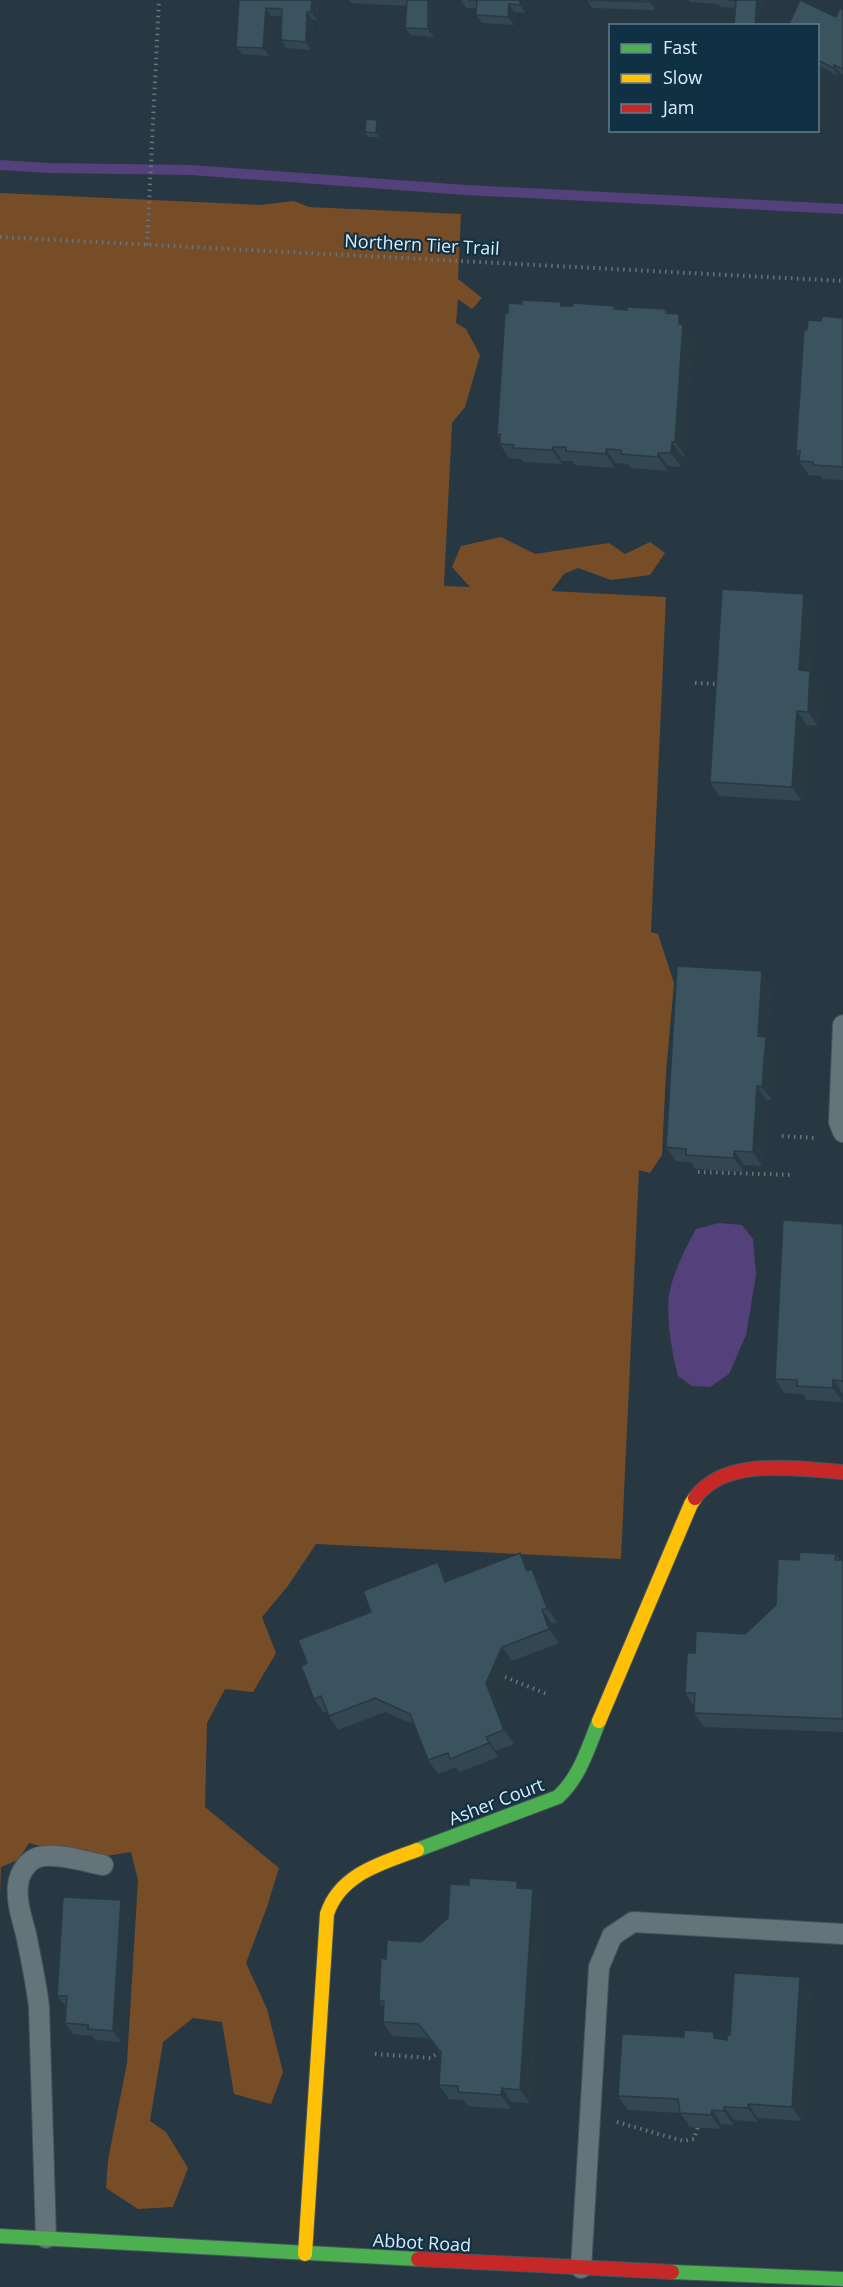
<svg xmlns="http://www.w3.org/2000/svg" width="843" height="2287" viewBox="0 0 843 2287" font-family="'Open Sans',sans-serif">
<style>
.green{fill:#774d27}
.water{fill:#54417b}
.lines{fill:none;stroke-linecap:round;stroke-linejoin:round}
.stream{stroke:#54417b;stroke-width:10}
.lane-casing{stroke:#45545d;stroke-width:22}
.fast-casing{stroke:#45545d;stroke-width:16}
.slow-casing{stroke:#45545d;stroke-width:16}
.jam-casing{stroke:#45545d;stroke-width:16}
.path{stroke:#69757d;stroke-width:4;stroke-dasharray:1.5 4.5;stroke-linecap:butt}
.lane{stroke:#65737b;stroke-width:20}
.fast{stroke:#4caf50;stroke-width:14}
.slow{stroke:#ffc107;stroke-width:14}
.jam{stroke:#c62828;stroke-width:14}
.wall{fill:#334752}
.shaded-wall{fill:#293942}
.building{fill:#3b525f;stroke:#293942;stroke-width:1.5}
.labels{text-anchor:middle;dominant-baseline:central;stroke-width:4.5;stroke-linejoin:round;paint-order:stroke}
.street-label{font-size:18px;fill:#dbedfa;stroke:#103144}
</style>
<rect width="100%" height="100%" fill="#273843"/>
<polygon class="green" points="0,193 260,205 294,201 309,207 461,214 458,279 482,298 472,309 458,299 456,323 466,329 480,355 465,407 452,423 444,586 470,587 452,567 461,546 501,537 535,554 609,543 625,554 650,542 665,553 650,575 611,580 578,568 564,574 551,591 666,597 651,932 658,934 674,983 666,1072 662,1155 650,1173 639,1170 621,1559 316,1544 287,1587 262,1617 276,1653 253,1692 225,1689 207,1723 205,1807 279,1868 267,1907 246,1963 267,2009 283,2072 271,2104 234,2094 222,2022 193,2018 163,2042 150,2121 166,2132 188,2168 173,2207 138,2209 106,2188 108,2160 127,2063 138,1880 131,1852 87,1859 29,1843 18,1860 1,1867 0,1896"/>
<path class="water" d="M719,1223L742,1225L753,1239L756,1275L746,1335L729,1374L710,1387L692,1386L678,1376C672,1353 666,1318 669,1295C673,1273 685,1249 696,1229Z"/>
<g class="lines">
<polyline class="stream" points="0,165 49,168 191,170 466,190 843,209"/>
<defs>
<g id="lane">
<polyline points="843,1025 839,1122 843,1132"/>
<path d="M46,2238L39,2007C36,1982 31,1959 26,1934C22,1919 16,1901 18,1885C19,1873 28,1860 39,1857C55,1852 87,1862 103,1865"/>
<polyline points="581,2268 599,1967 612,1936 633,1922 843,1934"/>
</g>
<g id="fast">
<path d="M417,1850L558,1797C580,1777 588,1748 599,1721"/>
<polyline points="0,2236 418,2259"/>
<polyline points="672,2272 843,2279"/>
</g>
<g id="slow">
<polyline points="599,1721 691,1504 695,1498"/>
<path d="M305,2254L327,1914C340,1874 382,1863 417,1850"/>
</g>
<g id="jam">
<path d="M695,1498C725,1456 798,1469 843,1472"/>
<polyline points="418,2259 672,2272"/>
</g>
</defs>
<use href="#lane" class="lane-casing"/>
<use href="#fast" class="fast-casing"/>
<use href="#slow" class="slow-casing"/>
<use href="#jam" class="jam-casing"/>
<g class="path">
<polyline points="0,237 843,281"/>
<polyline points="147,245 159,0"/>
<polyline points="695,683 719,684"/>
<polyline points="782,1136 817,1138"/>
<polyline points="698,1172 793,1175"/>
<polyline points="505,1677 549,1695"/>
<polyline points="375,2054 431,2058 439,2052"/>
<polyline points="617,2122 683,2141 694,2139 698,2127"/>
</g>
<use href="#lane" class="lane"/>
<use href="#fast" class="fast"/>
<use href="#slow" class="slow"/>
<use href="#jam" class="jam"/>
</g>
<g class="wall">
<polygon points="239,0 318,0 317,20 313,20 311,50 286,48 281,40 282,16 271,16 269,56 242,54 236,47"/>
<polygon points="349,0 434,0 434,37 411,35 405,28 406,6 351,3"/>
<polygon points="461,0 526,0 525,13 514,12 514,25 482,23 476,15 477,8 466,8"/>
<polygon points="587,0 656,0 655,10 592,8"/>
<polygon points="689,0 763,0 761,26 735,8 721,7 718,4 690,2"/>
<polygon points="843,10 843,74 840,73 838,76 818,65 818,26 836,17"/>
<polygon points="377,120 380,124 379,137 368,137 365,132"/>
<polygon points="564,306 614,306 617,309 666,309 669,313 689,328 689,333 692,338 685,456 682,456 681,467 668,466 668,471 631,468 628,464 615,463 615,468 575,465 573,461 562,461 562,464 523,462 521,459 509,458 500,444 500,439 497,434"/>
<polygon points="843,318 843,480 823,479 821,476 809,475 799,461 800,457 796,451 807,330 821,321"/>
<polygon points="804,594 814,608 810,671 820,685 818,726 807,725 802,801 719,796 710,782"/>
<polygon points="771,985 768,1040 775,1050 772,1100 766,1100 762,1166 744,1165 744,1172 695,1169 691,1162 676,1161 666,1147"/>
<polygon points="843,1224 843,1402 807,1400 803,1394 784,1393 775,1379"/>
<polygon points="520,1553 531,1570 542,1583 557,1622 552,1624 559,1643 512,1661 496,1697 514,1744 496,1751 498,1757 460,1772 456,1767 438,1774 428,1760 415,1725 385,1712 338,1730 329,1716 327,1712 324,1713 314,1699 307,1663 371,1612 438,1562 447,1576 449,1580"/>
<polygon points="836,1554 840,1560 843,1560 843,1732 704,1727 694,1713 694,1706 685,1693 695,1653 745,1634 776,1605 799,1560"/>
<polygon points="522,1888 542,1902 530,2103 511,2102 511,2109 468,2106 463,2100 449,2099 439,2085 441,2054 428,2038 392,2036 383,2022 383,2007 379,2001 421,1942"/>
<polygon points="129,1912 121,2042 96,2040 92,2036 73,2034 65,2023 66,2007 57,1996"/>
<polygon points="800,1977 810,1991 802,2121 758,2118 758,2122 734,2120 733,2125 721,2124 721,2129 690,2127 680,2113 628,2110 618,2096 719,2039 727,2040 730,2035"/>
</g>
<g class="shaded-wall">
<polygon points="312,0 318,0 317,20 311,12"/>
<polygon points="428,0 434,0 434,37 428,29"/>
<polygon points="520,0 526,0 525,13 520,5"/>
<polygon points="650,0 656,0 655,10 650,2"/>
<polygon points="757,0 763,0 761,26 755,26"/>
<polygon points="509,4 514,12 514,25 508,17"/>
<polygon points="266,8 271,16 269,56 263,48"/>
<polygon points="307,12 313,20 311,50 306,42"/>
<polygon points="834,65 840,73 838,76 833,68"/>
<polygon points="377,120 380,124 379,137 376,133"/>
<polygon points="679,314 689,328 689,333 692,338 685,456 675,442"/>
<polygon points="672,442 682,456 681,467 671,453"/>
<polygon points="553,447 562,461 562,464 552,450"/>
<polygon points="606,449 615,463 615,468 606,454"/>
<polygon points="658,453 668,466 668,471 658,457"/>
<polygon points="804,594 814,608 809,684 799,670"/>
<polygon points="810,671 820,685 818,726 808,712"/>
<polygon points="797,711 807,725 802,801 792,787"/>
<polygon points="762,971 771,985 768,1040 775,1050 772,1100 762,1087 758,1036"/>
<polygon points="757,1086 766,1100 762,1166 753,1152"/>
<polygon points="734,1151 744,1165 744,1172 734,1158"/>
<polygon points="833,1380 843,1394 843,1402 833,1388"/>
<polygon points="520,1553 530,1566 537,1585 527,1571"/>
<polygon points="438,1562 447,1576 454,1595 445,1582"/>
<polygon points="532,1569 542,1583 557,1622 547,1608"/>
<polygon points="542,1610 552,1624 559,1643 549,1629"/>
<polygon points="502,1647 512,1661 496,1697 514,1744 504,1730 486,1683"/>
<polygon points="486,1737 496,1751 498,1757 489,1743"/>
<polygon points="517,1881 527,1894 517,1888"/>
<polygon points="533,1889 542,1902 530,2103 520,2090"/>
<polygon points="121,1900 129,1912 121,2042 113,2031"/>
<polygon points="800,1977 810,1991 802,2121 792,2107"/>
<polygon points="714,2032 724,2046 714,2038"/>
<polygon points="502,2088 511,2102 511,2109 501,2095"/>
<polygon points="748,2104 758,2118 758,2122 748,2108"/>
<polygon points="724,2107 734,2120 733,2125 724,2111"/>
<polygon points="712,2110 721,2124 721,2129 711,2115"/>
</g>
<g class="building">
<polygon points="239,0 312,0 311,12 307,12 306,42 281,40 282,9 266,8 263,48 236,47"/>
<polygon points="407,0 428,0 428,29 405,28"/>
<polygon points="468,0 520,0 520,5 509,4 508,17 476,15 477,0"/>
<polygon points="588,0 650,0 650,2"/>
<polygon points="728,0 757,0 755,26 734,26 736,1"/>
<polygon points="800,0 836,17 840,8 843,10 843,69 834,65 833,68 818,60 818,26 788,26"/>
<polygon points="366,119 377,120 376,133 365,132"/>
<polygon points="522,300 561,302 561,306 573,306 573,303 614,306 614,309 627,310 627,307 666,309 666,313 679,314 679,324 683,324 675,442 672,442 671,453 658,453 658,457 621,454 621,450 606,449 606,454 566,451 566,447 553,447 552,450 513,448 514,445 500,444 500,434 497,434 505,313 508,313 508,303 522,304"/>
<polygon points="822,316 843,318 843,467 813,465 813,462 799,461 800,451 796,451 804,330 807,330 808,320 821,321"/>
<polygon points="722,589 804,594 799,670 810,671 808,712 797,711 792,787 710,782"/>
<polygon points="677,966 762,971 758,1036 766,1037 762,1087 757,1086 753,1152 734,1151 734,1158 686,1155 686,1149 666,1147"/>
<polygon points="783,1220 843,1224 843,1381 833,1380 833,1388 797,1386 797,1380 775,1379"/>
<polygon points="800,1552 836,1554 835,1560 843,1560 843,1719 694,1713 695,1693 685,1693 687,1653 695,1653 696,1631 745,1634 776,1605 778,1559 799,1560"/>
<polygon points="520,1553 527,1571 532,1569 547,1608 542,1610 549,1629 502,1647 486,1683 504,1730 486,1737 489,1743 450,1759 448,1753 428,1760 410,1714 375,1698 329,1716 321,1696 314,1699 301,1666 307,1663 298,1640 371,1612 363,1591 438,1562 445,1582"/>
<polygon points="469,1878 517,1881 517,1888 533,1889 520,2090 502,2088 501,2095 458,2092 458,2086 439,2085 441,2052 418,2024 383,2022 384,2001 379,2001 381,1958 386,1959 387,1940 421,1942 448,1918 450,1884 469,1885"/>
<polygon points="63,1897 121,1900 113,2031 88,2029 88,2025 65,2023 67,1996 57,1996"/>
<polygon points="734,1973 800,1977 792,2107 748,2104 748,2108 724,2107 724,2111 712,2110 711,2115 680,2113 678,2099 618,2096 622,2034 684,2037 684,2030 714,2032 714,2038 727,2040 727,2035 730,2035"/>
</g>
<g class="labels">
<g class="street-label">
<text transform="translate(422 244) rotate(3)">Northern Tier Trail</text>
<text transform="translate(496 1801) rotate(-21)">Asher Court</text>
<text transform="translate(422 2242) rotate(3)">Abbot Road</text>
</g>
</g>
<rect x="609" y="24" width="210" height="108" fill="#103144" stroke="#617c8d" stroke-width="1.5"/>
<rect x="621" y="44" width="30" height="9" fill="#4caf50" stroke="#617c8d" stroke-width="1.5"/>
<text x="663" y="54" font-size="18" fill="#dbedfa">Fast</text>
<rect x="621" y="74" width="30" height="9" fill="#ffc107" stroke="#617c8d" stroke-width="1.5"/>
<text x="663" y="84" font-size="18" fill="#dbedfa">Slow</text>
<rect x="621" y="104" width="30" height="9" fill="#c62828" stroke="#617c8d" stroke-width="1.5"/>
<text x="663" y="114" font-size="18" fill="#dbedfa">Jam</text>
</svg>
